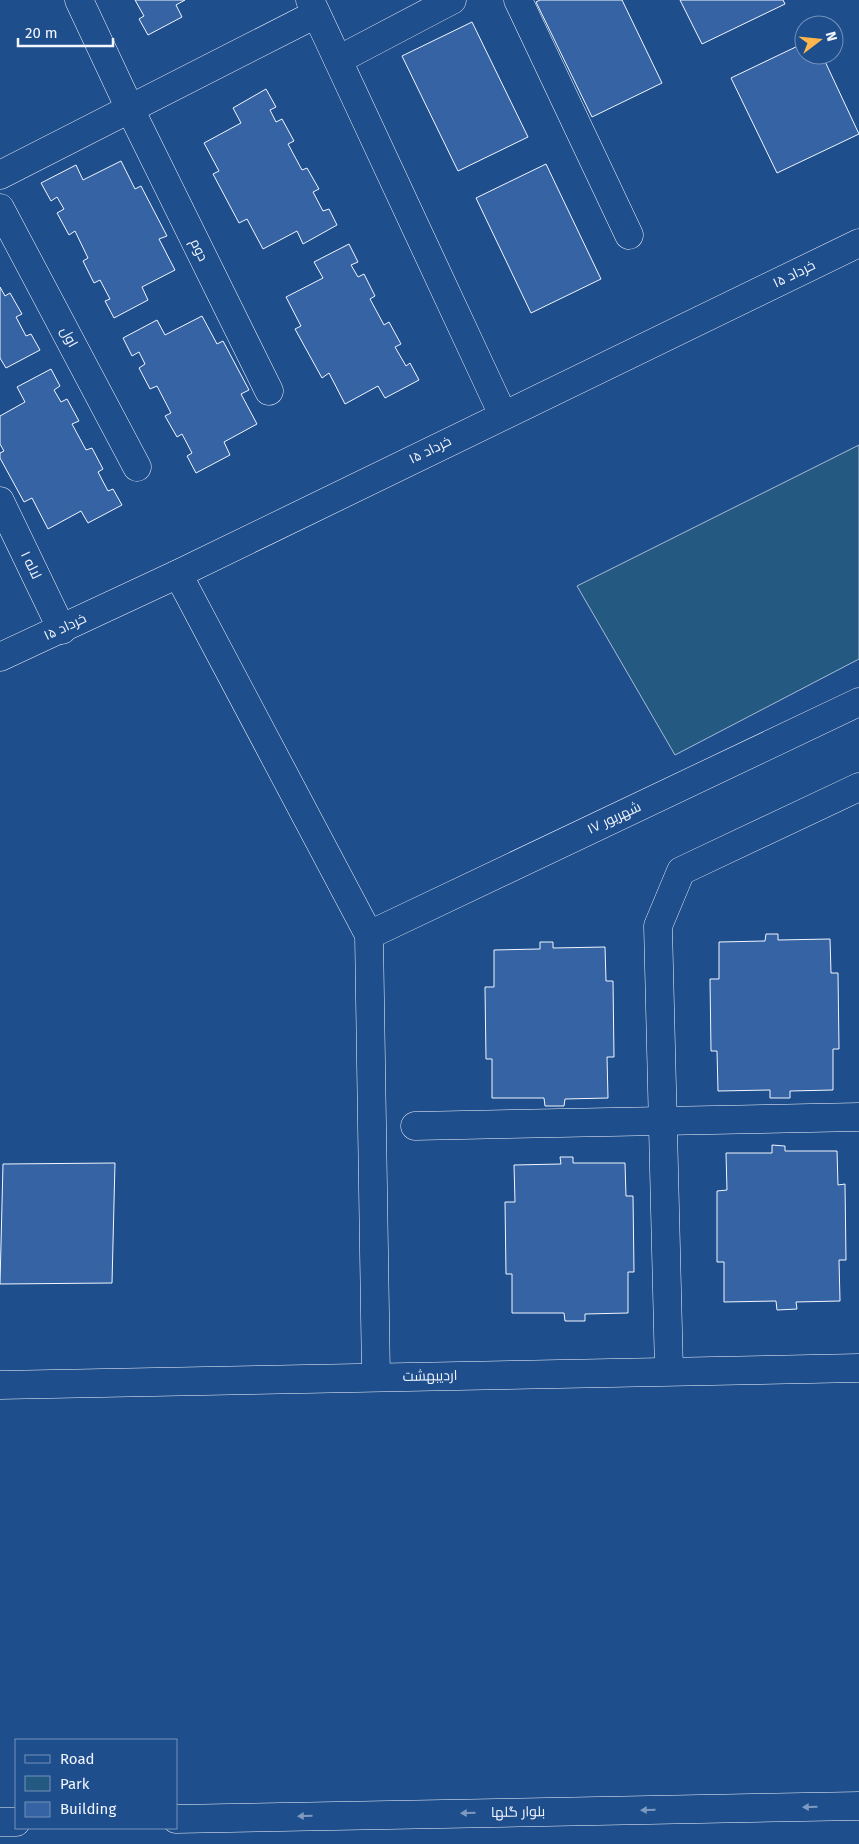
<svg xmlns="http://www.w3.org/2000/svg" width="859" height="1844" viewBox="0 0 859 1844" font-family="'Fira Sans',Cairo,sans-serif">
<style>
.green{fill:#245a82;stroke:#a8bbd7}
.building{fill:#3563a3;stroke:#f2f6ff}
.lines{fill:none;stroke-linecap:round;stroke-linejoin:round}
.minor-casing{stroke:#f2f6ff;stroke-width:29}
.major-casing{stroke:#f2f6ff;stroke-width:29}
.minor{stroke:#1f4e8c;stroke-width:28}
.major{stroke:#1f4e8c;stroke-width:28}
.oneway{fill:#7e9ac0}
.labels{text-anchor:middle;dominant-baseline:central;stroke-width:4;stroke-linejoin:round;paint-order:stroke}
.street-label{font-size:14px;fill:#f2f6ff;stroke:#1f4e8c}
</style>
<rect width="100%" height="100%" fill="#1f4e8c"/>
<polygon class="green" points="859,445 859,659 675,755 577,586"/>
<g class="building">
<polygon points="135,0 185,0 176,5 182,17 148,35 139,19 144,16"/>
<polygon points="540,0 622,0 662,83 592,117 536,2"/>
<polygon points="680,0 783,0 785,4 702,44"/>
<polygon points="472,22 528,137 458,171 402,56"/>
<polygon points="804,43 804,55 822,55 859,134 777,173 731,78"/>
<polygon points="266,89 276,107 270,110 276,122 282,119 294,141 288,144 302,170 307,168 319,189 313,192 323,211 329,209 337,225 303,244 297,231 263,249 247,219 239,223 213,174 219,171 204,143 241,123 233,108"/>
<polygon points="121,161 135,189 141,186 167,236 159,239 175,270 142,287 148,300 114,318 105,301 110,299 100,280 94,283 83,261 88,258 75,231 69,235 57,213 64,209 57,197 51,201 41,183 76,165 83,180"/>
<polygon points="546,164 601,279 531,313 476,198"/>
<polygon points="349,244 358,262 351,265 358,277 364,274 375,296 370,299 384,325 389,322 401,344 395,347 406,366 410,363 419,380 385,398 378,386 345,404 329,373 322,378 295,329 301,326 286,297 323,278 314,262"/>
<polygon points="0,287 5,296 10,293 22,314 16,317 26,336 31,334 40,350 6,368 0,358"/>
<polygon points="202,316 217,344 223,341 249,390 241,394 257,424 224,442 230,455 196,473 187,456 192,453 182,434 177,437 165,416 171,413 157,386 150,389 139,368 145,364 139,352 132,356 123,338 157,320 165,335"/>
<polygon points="51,369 60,386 54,390 61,402 67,399 79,421 72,424 86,450 92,448 103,469 98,472 108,491 113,489 122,505 88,523 81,511 48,529 32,498 24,502 0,458 0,453 4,451 0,444 0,416 25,402 17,387"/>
<polygon points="766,934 778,934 778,940 830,939 831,973 838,973 839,1049 833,1049 833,1090 790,1091 790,1098 770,1098 770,1090 718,1091 717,1051 711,1051 710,979 719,979 719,942 765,941"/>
<polygon points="540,942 553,942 553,948 605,947 606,981 613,981 614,1057 607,1057 608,1098 565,1099 564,1106 545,1106 544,1098 492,1098 492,1059 486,1059 485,987 494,987 494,950 540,949"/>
<polygon points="772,1145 785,1146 785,1151 837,1151 838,1185 845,1184 846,1260 839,1260 840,1301 796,1302 797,1309 777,1310 776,1301 724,1302 724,1262 717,1262 717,1191 727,1190 726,1153 772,1153"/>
<polygon points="560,1157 573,1157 573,1163 625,1163 626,1196 633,1196 634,1272 628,1272 628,1313 585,1314 585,1321 565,1321 564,1313 512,1313 512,1274 506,1274 505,1202 515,1202 514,1165 561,1164"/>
<polygon points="115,1163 112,1283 0,1284 3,1164"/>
</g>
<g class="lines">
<defs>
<g id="minor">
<polyline points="79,0 130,109 269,391"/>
<polyline points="310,0 503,415"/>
<polyline points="518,0 629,235"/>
<polyline points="338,60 452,0"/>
<polyline points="0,175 316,14"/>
<polyline points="0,208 137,467"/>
<polyline points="0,501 62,630"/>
<polyline points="178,574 369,935 376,1377"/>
<polyline points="369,935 859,702"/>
<polyline points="415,1126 859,1117"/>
<polyline points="669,1371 658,926 681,871 859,787"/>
<polyline points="0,1385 859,1368"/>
<polyline points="176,1819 859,1806"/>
<polyline points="0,1822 16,1822"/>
</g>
<polyline id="major" points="0,657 178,574 859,243"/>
</defs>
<use href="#minor" class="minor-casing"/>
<use href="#major" class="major-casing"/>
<use href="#minor" class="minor"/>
<use href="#major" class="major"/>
</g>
<defs><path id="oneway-solid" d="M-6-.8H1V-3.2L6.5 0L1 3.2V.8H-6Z" transform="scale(1.25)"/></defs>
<g class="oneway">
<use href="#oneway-solid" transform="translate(810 1807) rotate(179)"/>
<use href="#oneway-solid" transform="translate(648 1810) rotate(179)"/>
<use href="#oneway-solid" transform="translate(468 1813) rotate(179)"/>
<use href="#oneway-solid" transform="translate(305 1816) rotate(179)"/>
</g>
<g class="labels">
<g class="street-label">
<text transform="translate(199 250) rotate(64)">دوم</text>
<text transform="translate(794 274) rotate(-26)">۱۵ خرداد</text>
<text transform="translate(69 337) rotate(62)">اول</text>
<text transform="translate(430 450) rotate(-26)">۱۵ خرداد</text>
<text transform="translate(31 565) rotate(64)">لاله ۱</text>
<text transform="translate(65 627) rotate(-25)">۱۵ خرداد</text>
<text transform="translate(614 818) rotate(-25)">۱۷ شهریور</text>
<text transform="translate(430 1376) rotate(-1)">اردیبهشت</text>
<text transform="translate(518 1812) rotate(-1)">بلوار گلها</text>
</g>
</g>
<rect x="15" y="1739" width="162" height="90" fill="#1f4e8c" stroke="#7391ba"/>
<rect x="25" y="1755" width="25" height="8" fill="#1f4e8c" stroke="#7391ba"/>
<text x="60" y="1764" font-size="15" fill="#f2f6ff">Road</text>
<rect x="25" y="1776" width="25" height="15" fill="#245a82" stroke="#7391ba"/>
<text x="60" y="1789" font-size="15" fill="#f2f6ff">Park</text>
<rect x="25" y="1802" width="25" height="15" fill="#3563a3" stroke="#7391ba"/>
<text x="60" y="1814" font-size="15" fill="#f2f6ff">Building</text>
<g transform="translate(819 40) rotate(74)"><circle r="24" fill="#1f4e8c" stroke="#7391ba"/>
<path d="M0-4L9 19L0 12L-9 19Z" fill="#ffb74d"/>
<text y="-8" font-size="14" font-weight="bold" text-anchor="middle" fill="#f2f6ff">N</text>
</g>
<path d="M18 38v8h95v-8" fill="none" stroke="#f2f6ff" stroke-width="2.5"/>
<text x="25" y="38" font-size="15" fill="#f2f6ff" stroke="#1f4e8c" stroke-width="4" paint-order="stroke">20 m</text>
</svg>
